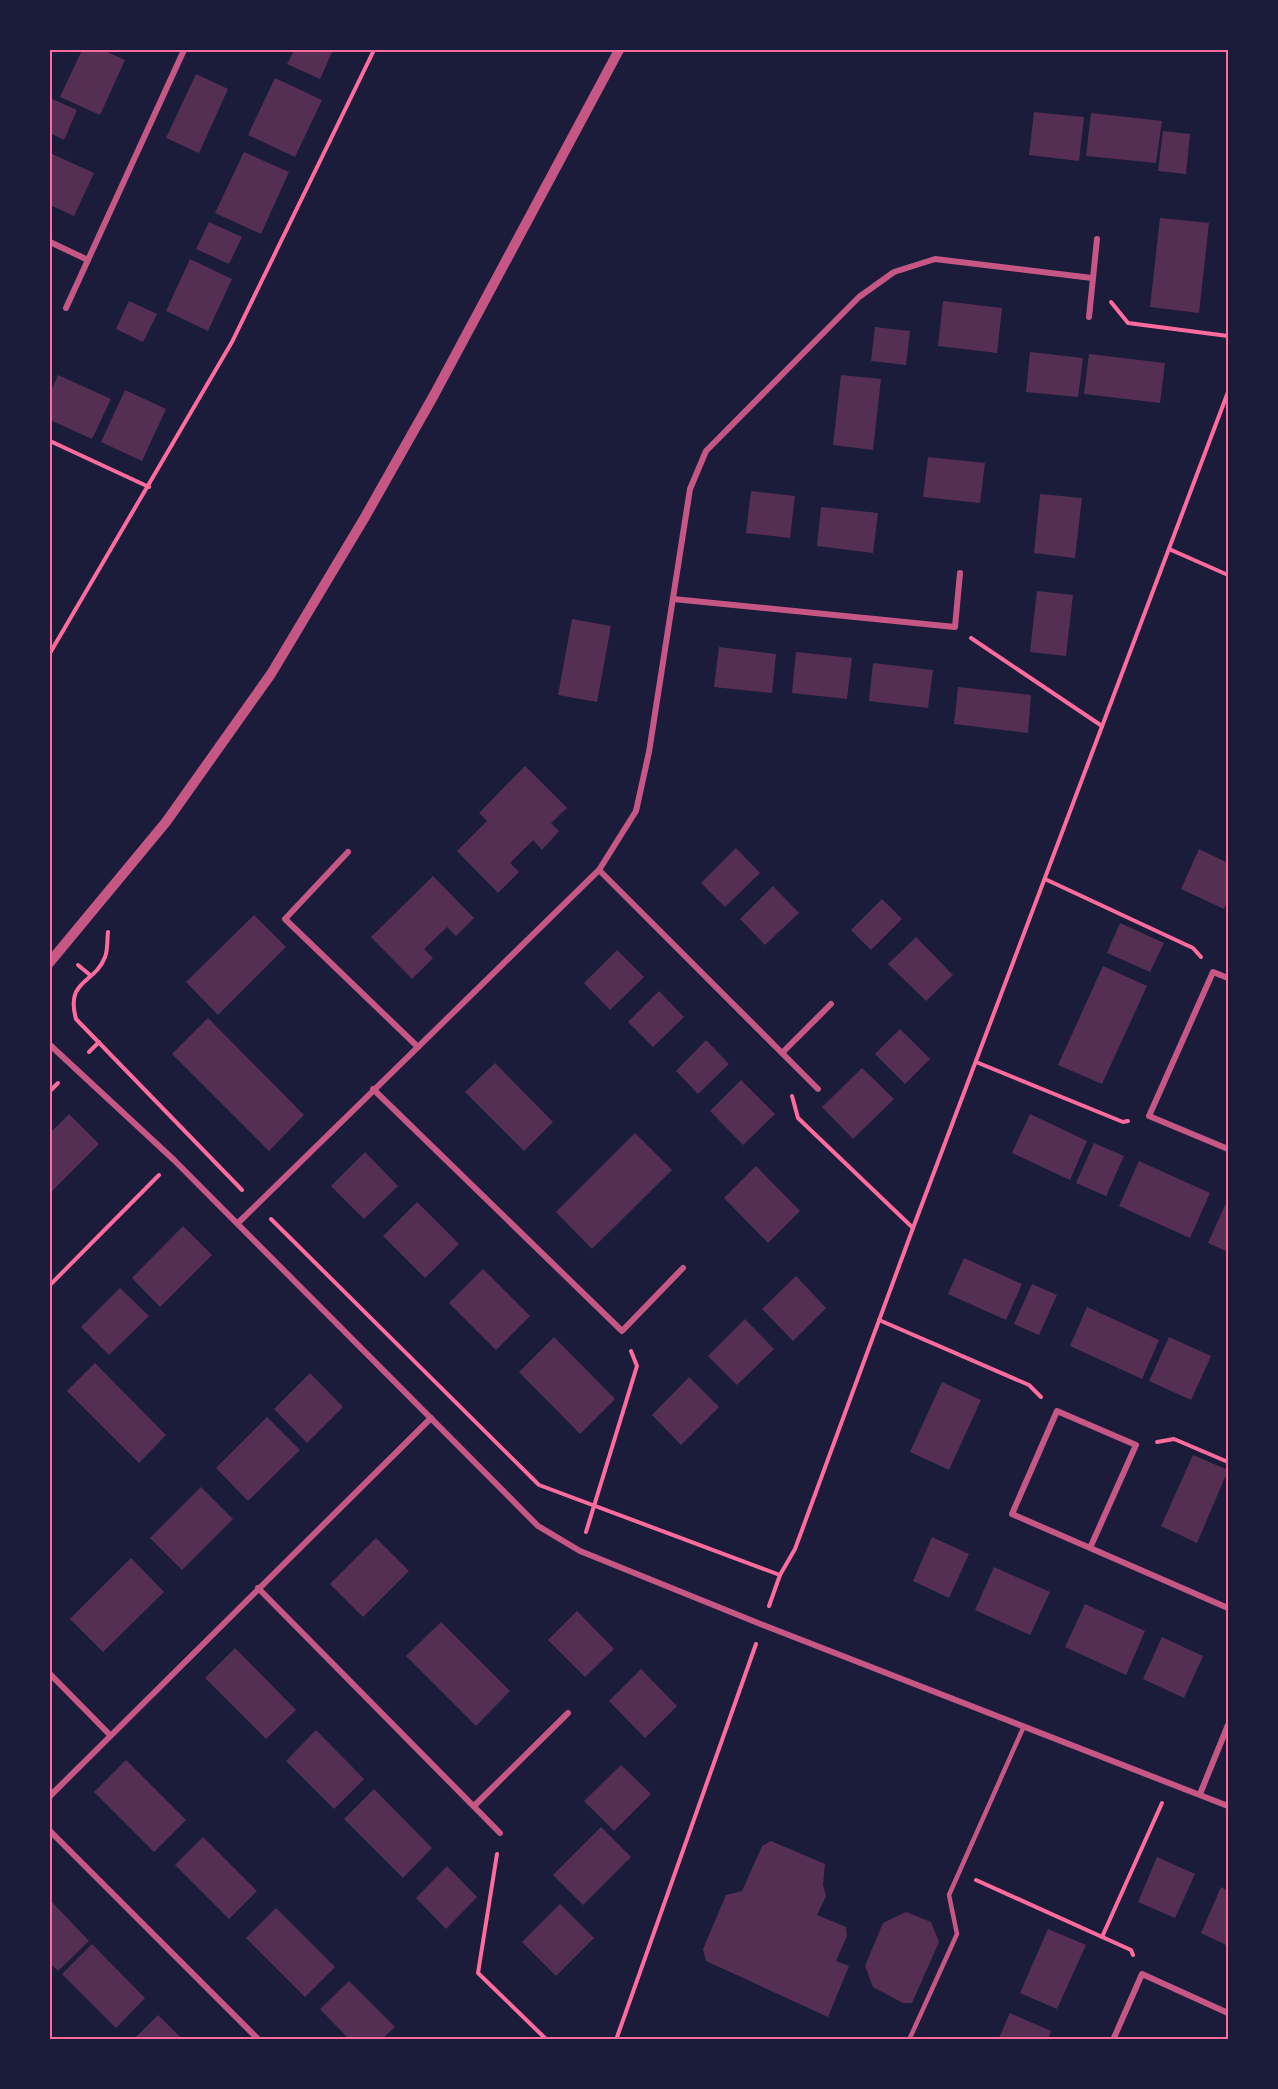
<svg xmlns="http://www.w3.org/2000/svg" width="1278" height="2089" viewBox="0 0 1278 2089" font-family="Manrope,sans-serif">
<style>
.building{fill:#542f53}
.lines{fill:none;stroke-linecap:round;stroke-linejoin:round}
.path{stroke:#ff6b9d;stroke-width:4}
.service{stroke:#c65784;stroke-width:4.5}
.minor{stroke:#c65784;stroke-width:6}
.tertiary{stroke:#c65784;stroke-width:10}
.neatline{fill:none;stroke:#ff6b9d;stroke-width:2}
</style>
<rect width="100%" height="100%" fill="#1b1b3a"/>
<g class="building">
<polygon points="82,50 103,50 125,60 100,115 60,97"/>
<polygon points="294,50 333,50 320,79 287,64"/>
<polygon points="196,74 228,89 199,153 166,138"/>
<polygon points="275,78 322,100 295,157 248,135"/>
<polygon points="50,98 77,110 64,140 50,133"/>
<polygon points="1034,112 1084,117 1079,161 1029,155"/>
<polygon points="1091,113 1162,121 1156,163 1086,156"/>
<polygon points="1163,131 1190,134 1186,174 1158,171"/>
<polygon points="244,152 289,172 261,234 215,213"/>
<polygon points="50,153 94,173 74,216 50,205"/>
<polygon points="1160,218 1209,223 1199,313 1150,307"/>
<polygon points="209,222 242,237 229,264 196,249"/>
<polygon points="190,259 232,279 208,331 166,311"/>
<polygon points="129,301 157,314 143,342 116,329"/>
<polygon points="943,301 1002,308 997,353 938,346"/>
<polygon points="875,327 910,331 906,365 871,361"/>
<polygon points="1030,352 1083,358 1078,397 1026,392"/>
<polygon points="1089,354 1165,363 1160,403 1084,394"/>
<polygon points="58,375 111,399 92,439 50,420 50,394"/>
<polygon points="841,375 881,379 873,450 833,445"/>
<polygon points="125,390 166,409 142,461 101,442"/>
<polygon points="928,457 985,463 980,503 923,497"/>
<polygon points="751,491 795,496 790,538 746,533"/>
<polygon points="1040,494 1082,498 1075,558 1034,553"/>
<polygon points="821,507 878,513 873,553 817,546"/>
<polygon points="1037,591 1073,595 1066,656 1030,652"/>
<polygon points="572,619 611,626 597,702 558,695"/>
<polygon points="719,647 776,654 772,693 714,687"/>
<polygon points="796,652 852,658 847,699 792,693"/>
<polygon points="873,663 933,670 928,708 869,701"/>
<polygon points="958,687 1031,695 1028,733 954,724"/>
<polygon points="525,766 567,808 551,823 559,831 542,850 533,840 510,863 519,872 498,893 457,851 487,821 479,813"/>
<polygon points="736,848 760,873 725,907 701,883"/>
<polygon points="1199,849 1228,863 1228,899 1224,909 1181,889"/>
<polygon points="433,876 474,918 456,936 447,927 424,949 433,958 412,979 371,937"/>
<polygon points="773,886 799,913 765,945 740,919"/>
<polygon points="882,899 902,919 871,950 851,930"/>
<polygon points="254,915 286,947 218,1015 186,982"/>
<polygon points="1120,923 1164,943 1150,972 1107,953"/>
<polygon points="916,937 953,975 926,1001 888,964"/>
<polygon points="617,950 644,977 610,1010 584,983"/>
<polygon points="1103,966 1147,986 1102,1084 1058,1065"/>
<polygon points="659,991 684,1017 653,1047 628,1022"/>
<polygon points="208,1018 304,1115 269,1151 172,1054"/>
<polygon points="900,1029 930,1059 905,1084 875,1054"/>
<polygon points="706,1040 729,1064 698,1094 676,1071"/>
<polygon points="495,1063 553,1122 524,1151 465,1092"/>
<polygon points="862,1068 894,1099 853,1139 822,1107"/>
<polygon points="741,1080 775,1114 743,1145 710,1111"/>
<polygon points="69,1114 99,1144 50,1193 50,1133"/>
<polygon points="1030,1114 1087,1141 1070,1180 1012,1153"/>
<polygon points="635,1133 672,1170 592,1249 556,1212"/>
<polygon points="1094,1143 1124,1156 1106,1196 1076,1183"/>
<polygon points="365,1152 398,1186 364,1219 331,1186"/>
<polygon points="1139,1161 1210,1193 1190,1238 1119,1206"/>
<polygon points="756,1166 800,1211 768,1243 724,1198"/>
<polygon points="417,1202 459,1244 425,1278 383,1236"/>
<polygon points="1226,1203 1228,1204 1228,1252 1208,1243"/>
<polygon points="183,1226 212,1255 160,1307 132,1278"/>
<polygon points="964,1258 1022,1284 1006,1320 948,1294"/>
<polygon points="483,1269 530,1316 496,1350 449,1303"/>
<polygon points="796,1276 826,1308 793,1341 762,1309"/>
<polygon points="1032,1284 1057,1295 1039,1335 1014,1324"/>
<polygon points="120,1288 149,1316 109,1355 81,1327"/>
<polygon points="1087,1307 1159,1340 1142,1379 1070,1346"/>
<polygon points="745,1319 774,1349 737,1385 708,1356"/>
<polygon points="554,1337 615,1399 580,1434 519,1372"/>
<polygon points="1169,1337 1211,1356 1191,1400 1149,1381"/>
<polygon points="95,1363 166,1435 139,1463 67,1391"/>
<polygon points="310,1373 343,1407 307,1443 274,1409"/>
<polygon points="689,1377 719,1407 681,1445 652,1415"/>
<polygon points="942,1382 981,1400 949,1470 910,1452"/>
<polygon points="267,1417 300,1450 248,1501 216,1468"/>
<polygon points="1193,1455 1228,1470 1197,1543 1161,1526"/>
<polygon points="201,1487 233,1519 182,1570 150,1538"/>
<polygon points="932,1537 969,1554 949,1598 913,1581"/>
<polygon points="376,1538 409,1571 363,1617 330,1584"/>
<polygon points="131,1558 164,1592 103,1652 70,1619"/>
<polygon points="994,1567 1050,1592 1030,1635 975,1610"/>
<polygon points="1085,1604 1145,1631 1126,1675 1065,1647"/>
<polygon points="577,1611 614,1649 585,1677 548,1640"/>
<polygon points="441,1622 510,1691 476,1726 406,1656"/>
<polygon points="1162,1637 1203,1656 1184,1698 1143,1679"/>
<polygon points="235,1648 296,1710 266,1739 205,1678"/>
<polygon points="641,1669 677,1706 645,1738 609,1701"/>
<polygon points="316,1730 364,1779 334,1809 286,1761"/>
<polygon points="126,1760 186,1820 154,1852 94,1792"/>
<polygon points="621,1765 651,1794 614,1831 584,1801"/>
<polygon points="374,1789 432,1848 403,1878 344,1819"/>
<polygon points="601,1827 631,1857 583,1905 553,1875"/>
<polygon points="203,1837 257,1891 229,1919 175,1865"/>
<polygon points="771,1841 825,1864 823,1885 826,1896 817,1915 846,1927 847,1936 836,1961 849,1966 828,2017 706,1961 703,1949 726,1895 742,1891 762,1846"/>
<polygon points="1157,1857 1195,1874 1175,1918 1138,1902"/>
<polygon points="447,1866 477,1897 446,1929 416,1898"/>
<polygon points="1221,1887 1228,1891 1228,1946 1201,1933"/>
<polygon points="50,1900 89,1941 58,1971 50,1963"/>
<polygon points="560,1904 594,1938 556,1976 522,1942"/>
<polygon points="276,1908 335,1967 305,1997 246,1938"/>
<polygon points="906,1912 931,1922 939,1942 912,2003 903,2003 873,1987 865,1966 883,1923"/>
<polygon points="1048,1929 1086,1945 1057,2009 1020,1993"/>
<polygon points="92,1944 145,1998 116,2028 62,1974"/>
<polygon points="349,1981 395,2027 381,2040 350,2040 320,2009"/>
<polygon points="1010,2013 1051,2031 1048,2040 998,2040"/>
<polygon points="158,2015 183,2040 133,2040"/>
</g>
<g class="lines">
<g class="path">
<polyline points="1111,302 1128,323 1228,336"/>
<polyline points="50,441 149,487"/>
<polyline points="1169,549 1228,575"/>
<polyline points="971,638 1102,726"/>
<polyline points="50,653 232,342 374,50"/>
<polyline points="1045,879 1193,948 1201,957"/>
<path d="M108,932C107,939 108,950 105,957C95,984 65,979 76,1019L242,1190"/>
<polyline points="78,965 90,975"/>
<polyline points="89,1052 99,1042"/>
<polyline points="976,1062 1123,1122 1128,1121"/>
<polyline points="50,1091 58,1083"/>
<polyline points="792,1096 798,1118 913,1228"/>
<polyline points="271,1219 539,1485 780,1575"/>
<polyline points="50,1285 159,1175"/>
<polyline points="879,1320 1029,1385 1041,1397"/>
<polyline points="1157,1442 1174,1439 1228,1462"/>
<polyline points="586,1532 637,1366 631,1351"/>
<polyline points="769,1606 780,1575 795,1549 913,1228 1228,392"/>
<polyline points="497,1854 478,1973 547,2040"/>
<polyline points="976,1880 1131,1950 1133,1955"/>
<polyline points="1102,1937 1162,1803"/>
<polyline points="616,2040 756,1644"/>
</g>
<polyline class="service" points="909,2040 957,1934 949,1895 1024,1726"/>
<g class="minor">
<polyline points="50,242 88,260"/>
<polyline points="66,308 184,50"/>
<polyline points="1089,317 1097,239"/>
<polyline points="673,599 955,627 960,573"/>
<polyline points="348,852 285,919 418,1047"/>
<polyline points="599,870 818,1089"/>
<polyline points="1228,978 1213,972 1149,1116 1228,1149"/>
<polyline points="50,1045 174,1160 538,1526 580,1551 763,1625 1228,1806"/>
<polyline points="782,1053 831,1004"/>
<polyline points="373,1089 622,1331 683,1268"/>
<polyline points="238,1223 599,870 636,811 649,752 690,489 706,451 859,297 894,272 935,259 1092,278"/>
<polyline points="1090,1548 1136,1445 1057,1411 1012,1514 1228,1608"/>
<polyline points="258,1588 500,1833"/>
<polyline points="50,1674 110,1735"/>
<polyline points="1200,1794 1228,1725"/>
<polyline points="50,1796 431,1418"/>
<polyline points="474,1806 568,1713"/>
<polyline points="50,1831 259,2040"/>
<polyline points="1113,2040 1142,1974 1228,2013"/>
</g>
<polyline class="tertiary" points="50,962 166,822 271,674 365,517 434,395 619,50"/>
</g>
<rect width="1278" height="2089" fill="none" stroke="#1b1b3a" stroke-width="102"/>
<rect x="51" y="51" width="1176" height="1987" class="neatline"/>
</svg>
